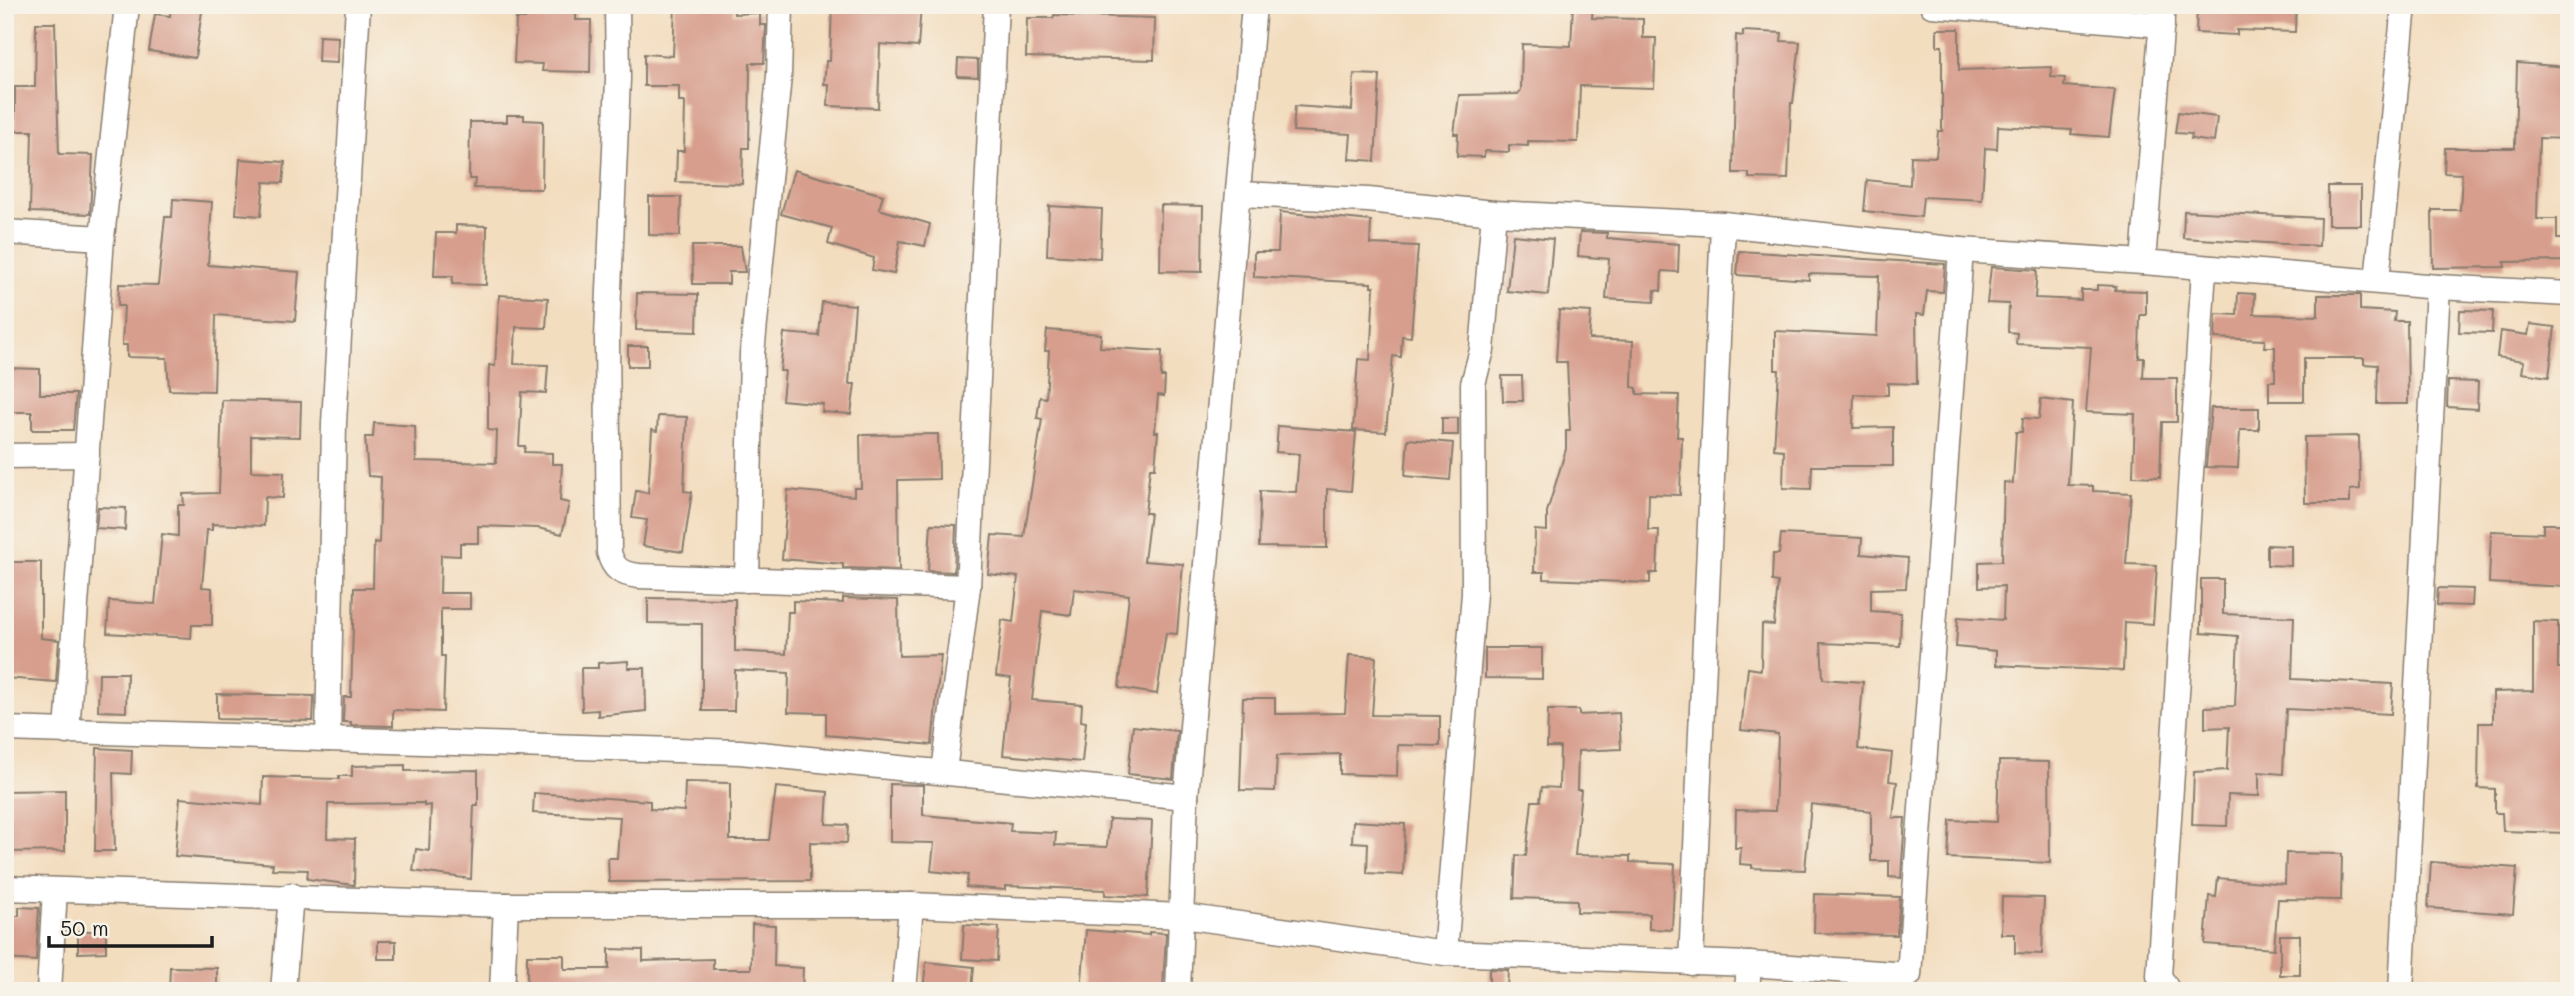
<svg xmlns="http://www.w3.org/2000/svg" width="2574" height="996" viewBox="0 0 2574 996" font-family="Mali,sans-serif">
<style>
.building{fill:#d79e8d}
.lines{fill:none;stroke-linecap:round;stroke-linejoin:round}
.minor-casing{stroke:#887c6e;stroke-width:27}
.minor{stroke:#fff;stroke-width:24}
</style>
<rect width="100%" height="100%" fill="#f7f3e8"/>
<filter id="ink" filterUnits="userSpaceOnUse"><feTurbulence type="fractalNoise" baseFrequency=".0143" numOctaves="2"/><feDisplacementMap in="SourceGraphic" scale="14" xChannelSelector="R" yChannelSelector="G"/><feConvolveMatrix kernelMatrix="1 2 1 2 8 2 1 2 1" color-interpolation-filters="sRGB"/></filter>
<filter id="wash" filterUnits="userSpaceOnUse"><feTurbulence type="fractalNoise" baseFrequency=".00686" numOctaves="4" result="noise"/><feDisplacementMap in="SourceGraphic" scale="28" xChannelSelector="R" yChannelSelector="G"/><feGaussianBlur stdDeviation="1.57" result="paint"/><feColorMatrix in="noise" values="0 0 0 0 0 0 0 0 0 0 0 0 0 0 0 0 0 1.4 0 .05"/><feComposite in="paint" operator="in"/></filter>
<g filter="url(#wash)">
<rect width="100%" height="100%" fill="#f3ddbf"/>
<g id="blocks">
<g class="building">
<polygon points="171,5 203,5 195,58 149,51 155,14 170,16"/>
<polygon points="525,5 576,5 576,20 591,20 590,72 542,71 543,64 514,63 516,19 525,19"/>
<polygon points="675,5 734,5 734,14 760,13 760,25 766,25 764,63 750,63 749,148 743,148 742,184 676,182 677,151 684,151 685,102 679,102 679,86 644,86 644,54 673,56"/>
<polygon points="832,5 921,5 918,47 880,44 878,108 828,106 829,84 824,84 826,61 830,61"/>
<polygon points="1573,5 1593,5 1592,18 1643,19 1643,38 1656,38 1654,88 1580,86 1578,142 1528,141 1528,146 1509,145 1509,152 1485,151 1484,157 1457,156 1458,134 1454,134 1459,95 1518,94 1521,90 1522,44 1571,46"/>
<polygon points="2197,5 2292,5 2296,7 2295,32 2237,30 2237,35 2196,33"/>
<polygon points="1054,15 1155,18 1154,60 1026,57 1027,18 1053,18"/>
<polygon points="36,23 55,23 59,154 93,155 90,214 30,212 32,131 15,131 15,87 35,87"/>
<polygon points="1937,29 1959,29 1959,70 2052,67 2051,77 2065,78 2064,86 2115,90 2109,137 2071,134 2072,130 1998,126 1997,149 1985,148 1982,200 1923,197 1921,217 1864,211 1867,180 1910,185 1911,156 1936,157 1938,131 1942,131 1942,46 1937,46"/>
<polygon points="1743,31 1782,33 1781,41 1800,42 1793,103 1791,103 1788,179 1749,178 1749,173 1733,173 1736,35 1743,36"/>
<polygon points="319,36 338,37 337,63 318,62"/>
<polygon points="958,59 978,60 978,77 957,76"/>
<polygon points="2517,63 2569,67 2569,139 2539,138 2537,219 2557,219 2557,239 2569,239 2569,261 2504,262 2505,267 2433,268 2432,210 2460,210 2462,174 2444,173 2445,148 2515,148"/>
<polygon points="1354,74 1380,75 1375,161 1349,159 1351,134 1293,131 1295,106 1352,110"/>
<polygon points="2178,112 2217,117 2214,142 2191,139 2192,134 2175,133"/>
<polygon points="507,115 524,115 524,120 543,121 542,189 474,188 475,179 469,179 470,122 507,122"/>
<polygon points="240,159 285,162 283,183 264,182 261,216 236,214"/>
<polygon points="794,170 883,195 879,209 930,224 925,246 900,241 894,274 872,270 874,258 828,244 832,228 781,214"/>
<rect x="2328" y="186" width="33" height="39"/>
<polygon points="649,197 681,197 680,236 649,235"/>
<polygon points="173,199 212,202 208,265 299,272 295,321 216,315 214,391 169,390 167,358 127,357 127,345 122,345 124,306 118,306 119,284 158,285 165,217 172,217"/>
<polygon points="1161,205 1203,206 1202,272 1160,271"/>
<polygon points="1049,206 1102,209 1100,258 1047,255"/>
<polygon points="2184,211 2320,218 2319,246 2183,238"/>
<polygon points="1280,212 1371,221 1370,244 1418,246 1411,337 1402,336 1401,357 1393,356 1386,432 1353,430 1358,359 1370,360 1374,287 1371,287 1371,283 1254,277 1254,252 1278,252"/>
<polygon points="456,225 487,226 486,285 452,284 453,276 434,276 436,233 456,233"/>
<polygon points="1580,232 1607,233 1607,238 1679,244 1678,272 1662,271 1661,291 1655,290 1654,302 1606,299 1609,259 1578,256"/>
<polygon points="1513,235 1553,239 1548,295 1507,291"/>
<polygon points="692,246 741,246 745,272 729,272 729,284 693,284"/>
<polygon points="1739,251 1945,264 1943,292 1927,291 1924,315 1916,314 1917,384 1888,383 1888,395 1854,394 1853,428 1893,427 1893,466 1812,466 1811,489 1783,488 1784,450 1774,449 1779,370 1775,370 1775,331 1877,336 1879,276 1809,274 1809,280 1737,275"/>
<polygon points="1991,267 2037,270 2035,298 2081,300 2081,290 2097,290 2097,285 2116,286 2115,290 2146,291 2146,315 2140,315 2139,358 2144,358 2143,378 2177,378 2177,422 2162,422 2160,477 2133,476 2135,414 2086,412 2091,347 2016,344 2017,333 2008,332 2009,304 1987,303"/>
<polygon points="637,293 698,294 697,332 636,330"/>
<polygon points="2238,293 2255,294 2254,314 2318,316 2318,295 2360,295 2360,310 2395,312 2394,321 2407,321 2408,404 2377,404 2378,365 2364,364 2364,358 2304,358 2304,401 2269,401 2269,381 2275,381 2275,347 2264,347 2265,340 2215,338 2216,314 2237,315"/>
<polygon points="499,295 548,298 546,328 516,327 514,364 548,365 546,393 522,392 519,446 525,446 524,452 552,453 552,464 562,464 560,501 569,503 562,534 538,528 478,526 478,543 460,543 460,556 441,555 440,593 470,593 470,609 441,609 441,656 445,656 443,712 393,710 393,726 351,725 351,722 343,722 344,697 351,697 354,588 373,588 374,542 379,543 381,477 368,476 365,437 373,437 374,423 415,426 416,461 496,463 497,431 488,430 488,390 489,365 495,366"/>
<polygon points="822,302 855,305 849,384 855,384 851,414 822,412 823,404 782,400 785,371 780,371 784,333 819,336"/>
<polygon points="1559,310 1591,312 1589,339 1633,341 1632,387 1637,388 1637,394 1679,395 1677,437 1682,437 1680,495 1649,494 1648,530 1659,530 1657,573 1650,573 1650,583 1544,579 1544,572 1534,572 1535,530 1547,531 1547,512 1566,449 1566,431 1570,431 1567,362 1556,362"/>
<polygon points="2460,310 2493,311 2492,333 2459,332"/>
<polygon points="2530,324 2555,327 2549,377 2522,373 2524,361 2497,357 2500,331 2528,335"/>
<polygon points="1047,330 1101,334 1100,347 1162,351 1161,377 1165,377 1164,396 1158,395 1155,432 1158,432 1155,468 1150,468 1145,513 1150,513 1144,561 1183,564 1177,634 1166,633 1157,694 1119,688 1129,595 1074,589 1071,615 1042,611 1032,700 1082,704 1081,721 1086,722 1082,762 1003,755 1011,678 996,676 1002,620 1013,622 1018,577 988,574 992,535 1024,537 1042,419 1037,418 1040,397 1046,398 1049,351 1045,351"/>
<rect x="628" y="346" width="20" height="20"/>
<polygon points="5,368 40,369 40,394 76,394 73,430 32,430 32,412 5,412"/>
<polygon points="1502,376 1522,376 1523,401 1503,401"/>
<polygon points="2448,381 2478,382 2477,409 2447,407"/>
<polygon points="2041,399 2073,403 2068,485 2093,486 2093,491 2131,493 2126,564 2157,565 2153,624 2125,622 2123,671 1996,665 1996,651 1956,647 1958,617 2003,620 2004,586 1979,587 1979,562 2002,561 2004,482 2013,483 2016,432 2022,432 2023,418 2039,419"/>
<polygon points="222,400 301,402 300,437 251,436 251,471 284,472 283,498 265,497 264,526 212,524 212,530 207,530 202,587 212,588 212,625 192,625 191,638 107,633 109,601 155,604 162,534 178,536 178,505 184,505 183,494 219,493"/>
<polygon points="2211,408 2259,408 2259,430 2240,430 2238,468 2206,467"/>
<polygon points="658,416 687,417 684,491 692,492 683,552 643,546 647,520 632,518 636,491 648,493 652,430 657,431"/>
<rect x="1442" y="418" width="16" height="17"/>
<polygon points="1278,426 1356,432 1351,491 1327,489 1327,548 1259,547 1260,491 1296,492 1299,454 1276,452"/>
<polygon points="938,434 939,479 898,480 899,570 843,568 843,564 782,559 788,490 854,496 854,488 861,488 860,435"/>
<polygon points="2359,436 2360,489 2350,490 2350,503 2305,503 2304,437"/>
<polygon points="1408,439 1453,443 1450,480 1405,476"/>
<polygon points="98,507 126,508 125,530 96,528"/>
<polygon points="931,524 956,525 954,572 928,571"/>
<polygon points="2543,524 2569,524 2569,587 2489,583 2491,531 2543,533"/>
<polygon points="1781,534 1862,538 1861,554 1908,558 1906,588 1871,589 1871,611 1901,613 1900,646 1821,643 1823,679 1863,682 1858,749 1892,753 1889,781 1897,782 1893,818 1905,818 1901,878 1889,877 1889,861 1871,861 1871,811 1811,804 1805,870 1752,868 1752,865 1740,864 1741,848 1735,848 1736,810 1775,811 1778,734 1741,730 1748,668 1761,670 1762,624 1774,625 1778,582 1772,581 1773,554 1779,554"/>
<polygon points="2267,545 2291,546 2291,566 2267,565"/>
<polygon points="5,562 41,562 41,638 59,640 56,682 5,678"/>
<polygon points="2201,579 2223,579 2223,614 2294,617 2292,679 2393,684 2391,714 2286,709 2283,774 2259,772 2259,796 2228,795 2227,826 2192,825 2194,772 2227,770 2229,727 2205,728 2205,707 2235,706 2238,636 2201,633"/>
<polygon points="2438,588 2473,589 2472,606 2437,605"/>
<polygon points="648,598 735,599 735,651 786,654 788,612 793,612 793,601 843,603 843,598 898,600 899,656 941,655 932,745 826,735 826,713 788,712 789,673 735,670 734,711 702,711 702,624 648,623"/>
<polygon points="2533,621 2558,622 2558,668 2569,668 2569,833 2503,831 2502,813 2495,813 2495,789 2478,788 2479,723 2493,723 2493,692 2533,691"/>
<polygon points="1485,648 1542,648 1542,679 1485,678"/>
<polygon points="1349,655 1376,657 1372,715 1440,716 1440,746 1398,745 1397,776 1340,774 1340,754 1277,756 1275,791 1240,790 1243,698 1275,698 1275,714 1345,713"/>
<polygon points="628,661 628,668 645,668 646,711 598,716 598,710 582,711 581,668 598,668 598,663"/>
<polygon points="99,673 127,673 126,712 98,711"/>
<polygon points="217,694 314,696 313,721 217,719"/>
<polygon points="1548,710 1579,710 1579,715 1619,713 1621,749 1578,751 1577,790 1581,790 1575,855 1630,856 1630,862 1675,864 1672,930 1649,929 1649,914 1577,912 1577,900 1514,898 1516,855 1526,856 1532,801 1540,801 1542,787 1559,788 1560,747 1547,747"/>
<polygon points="1133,726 1177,731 1173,779 1128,774"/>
<polygon points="97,748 132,750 131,774 113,773 115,851 95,851"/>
<polygon points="1999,761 2049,762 2050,863 1948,858 1950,820 1997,822"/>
<polygon points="405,765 405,771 478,770 478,805 474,805 471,879 413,871 416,849 429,851 431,805 424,806 424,803 328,804 327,838 355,839 354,885 307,879 308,870 272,869 273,864 175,856 180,798 262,805 263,777 339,779 339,776 352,776 352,766"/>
<polygon points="685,782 730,783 730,840 769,840 776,787 828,792 826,824 848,825 847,843 810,842 810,881 609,882 608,858 617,858 620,817 533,813 534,793 650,801 650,809 684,811"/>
<polygon points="890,784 923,785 923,815 1011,823 1010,831 1056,833 1055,845 1107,847 1109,819 1152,821 1148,897 1105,895 1105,890 1005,886 1005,890 966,887 968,875 931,871 934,843 890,842"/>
<polygon points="65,790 65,851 5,852 5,791"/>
<polygon points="1353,821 1405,824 1403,875 1367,873 1368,843 1352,842"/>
<polygon points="2286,853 2342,854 2341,900 2278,899 2274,949 2205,944 2209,896 2216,897 2218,878 2285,884"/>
<polygon points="2431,862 2517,868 2513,914 2428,908"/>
<polygon points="1815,894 1900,897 1897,935 1814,933"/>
<polygon points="2002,897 2044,898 2042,954 2015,953 2015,934 2001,934"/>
<polygon points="19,907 39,908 36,961 6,959 9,916 19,916"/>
<polygon points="752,924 775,925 774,966 803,968 802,991 527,991 527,955 564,955 564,969 609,969 609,949 643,950 643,961 713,959 713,969 751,969"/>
<polygon points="964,925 999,927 997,961 962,959"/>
<polygon points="1086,930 1149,935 1149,932 1166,933 1163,989 1081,991"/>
<polygon points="78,931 106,931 106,952 78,953"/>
<rect x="2280" y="935" width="20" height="40"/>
<rect x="378" y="941" width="18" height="18"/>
<polygon points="926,962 974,967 972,989 923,991"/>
<polygon points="170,967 217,968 217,991 169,991"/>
<polygon points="1489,969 1508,970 1507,988 1489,987"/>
</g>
</g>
</g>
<g filter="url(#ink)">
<use href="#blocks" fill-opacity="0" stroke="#887c6e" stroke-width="2"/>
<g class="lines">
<defs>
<g id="minor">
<path d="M617,5L618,79L607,337L609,552C613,569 621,574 639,576L968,587"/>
<polyline points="1932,5 2162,25"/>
<polyline points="1240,194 1368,200 1494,213 1723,224 1961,250 2143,262 2438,287 2569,294"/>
<polyline points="5,232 102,238"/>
<polyline points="2143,262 2163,5"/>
<polyline points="2377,281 2404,5"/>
<polyline points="5,456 87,455"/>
<polyline points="747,580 752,354 779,76 781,5"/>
<polyline points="5,729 740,752 1186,797"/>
<polyline points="67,732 102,238 127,5"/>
<polyline points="328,739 334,423 358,5"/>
<polyline points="944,771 968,587 996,5"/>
<polyline points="5,888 506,905 911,905 1183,916 1445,953 1749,964 1909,975 1961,250"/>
<polyline points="1445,953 1474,593 1473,384 1482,350 1494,213"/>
<polyline points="1691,963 1723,224"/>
<polyline points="49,991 55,890"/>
<polyline points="283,991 291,895"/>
<polyline points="502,991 506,905"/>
<polyline points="904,991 911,905"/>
<polyline points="1178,991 1186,797 1254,5"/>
<polyline points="1747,991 1749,964"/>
<polyline points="2168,991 2159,976 2204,269"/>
<polyline points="2401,991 2438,287"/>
</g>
</defs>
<use href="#minor" class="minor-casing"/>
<use href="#minor" class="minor"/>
</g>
</g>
<rect width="2574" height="996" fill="none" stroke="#f7f3e8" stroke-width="28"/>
<path d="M49 936v10h163v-10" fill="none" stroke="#1c1c1c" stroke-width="3.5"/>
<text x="60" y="936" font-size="21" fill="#1c1c1c" stroke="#f7f3e8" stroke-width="5" paint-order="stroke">50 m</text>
</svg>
